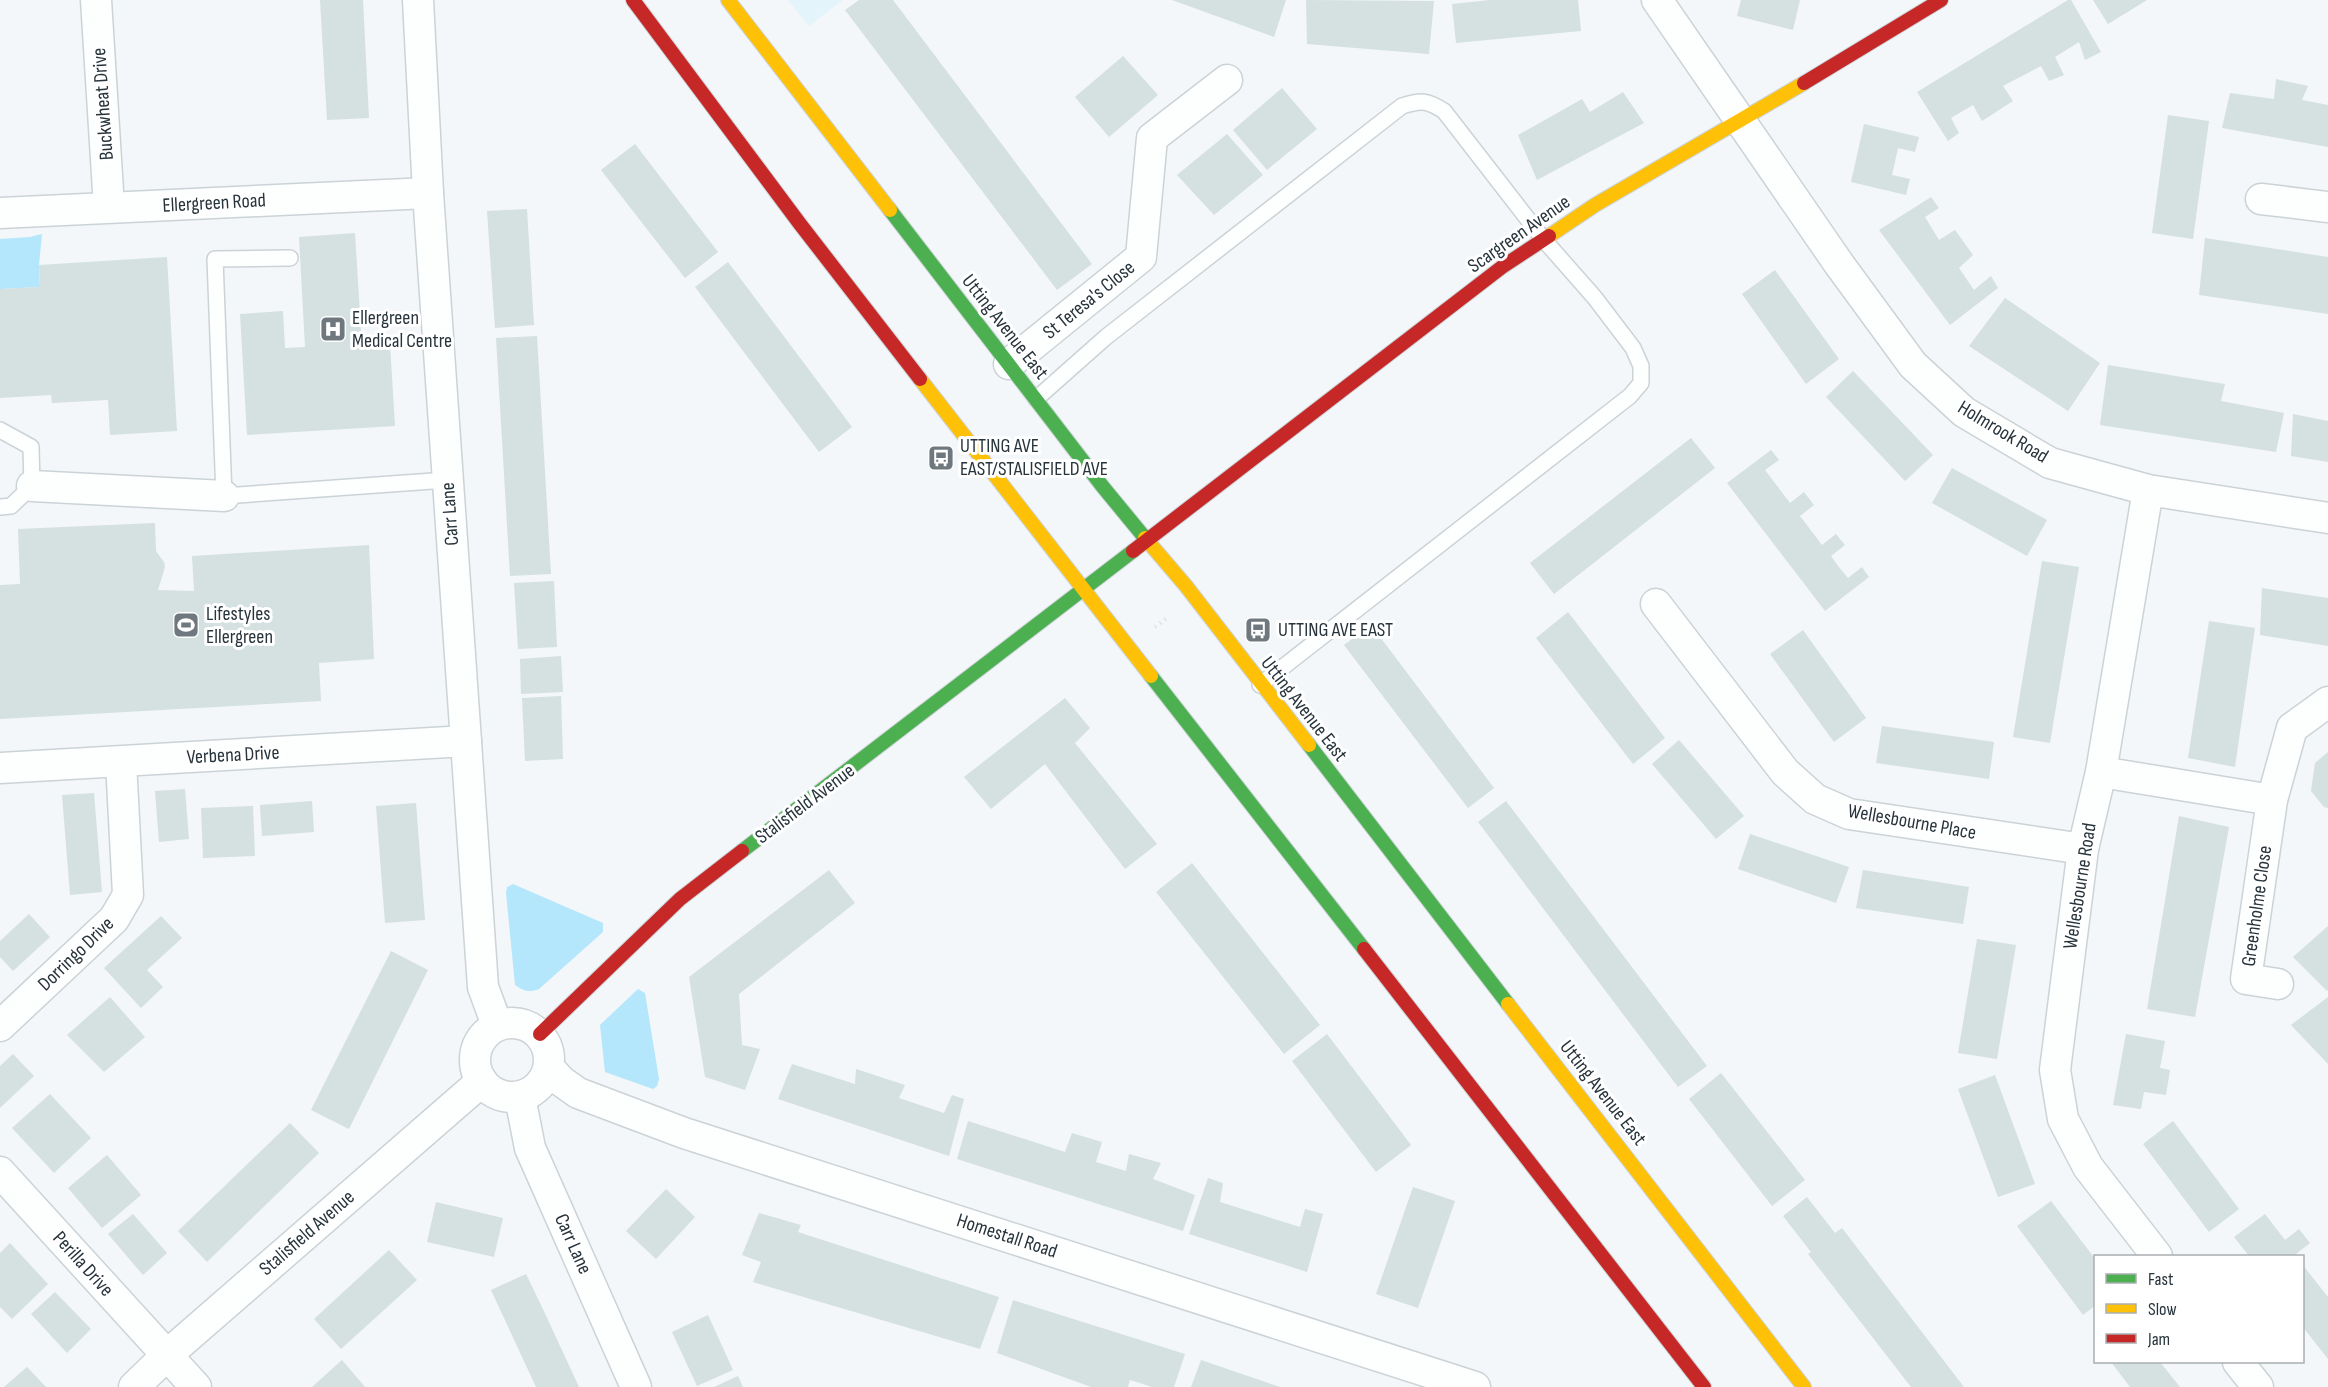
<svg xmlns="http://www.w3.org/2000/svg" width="2328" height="1387" viewBox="0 0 2328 1387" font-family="'Sofia Sans Condensed',sans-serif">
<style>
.built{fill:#e4f4fb}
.green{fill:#b4e6fc}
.building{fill:#d5e0e1}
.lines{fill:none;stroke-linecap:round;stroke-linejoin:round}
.lane-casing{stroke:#cbd3d7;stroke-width:18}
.street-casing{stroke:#cbd3d7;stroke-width:33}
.fast-casing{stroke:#cbd3d7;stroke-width:16}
.slow-casing{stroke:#cbd3d7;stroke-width:16}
.jam-casing{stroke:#cbd3d7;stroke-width:16}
.path{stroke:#dfe1e2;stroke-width:4;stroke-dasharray:1.5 4.5;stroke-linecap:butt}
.lane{stroke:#fdfefe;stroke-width:15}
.street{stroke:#fdfefe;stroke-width:30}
.fast{stroke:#4caf50;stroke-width:14}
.slow{stroke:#ffc107;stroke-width:14}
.jam{stroke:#c62828;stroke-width:14}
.labels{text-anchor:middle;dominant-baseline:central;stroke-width:6;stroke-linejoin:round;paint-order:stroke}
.street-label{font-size:20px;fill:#27343b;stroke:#fff}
.poi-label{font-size:20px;fill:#27343b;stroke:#fff;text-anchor:start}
</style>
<rect width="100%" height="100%" fill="#f3f7f9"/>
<polygon class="built" points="788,0 843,0 809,26"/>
<g class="green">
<polygon points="42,234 39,265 40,287 0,289 0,239 30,237"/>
<path d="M513,884L603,923V932L539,989C529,993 523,991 515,985L506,893L507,887Z"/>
<polygon points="638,989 645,993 659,1079 657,1086 653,1089 605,1072 600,1025"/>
</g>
<g class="building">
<polygon points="320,0 363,0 369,118 327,120"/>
<polygon points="859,0 893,0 1092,264 1057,290 845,10"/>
<polygon points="1172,0 1286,0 1274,37"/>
<polygon points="1306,0 1434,1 1429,54 1307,44"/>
<polygon points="1490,0 1578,0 1581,31 1456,43 1452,4"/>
<polygon points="1741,0 1800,0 1793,30 1737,16"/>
<polygon points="2068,0 2071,0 2101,52 2085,60 2079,42 2055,57 2064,75 2049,81 2041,66 2003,86 2013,101 1982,121 1973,105 1951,118 1959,133 1948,141 1917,92"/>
<polygon points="2093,0 2147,0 2108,24"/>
<polygon points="1123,56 1158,95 1109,137 1075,97"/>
<polygon points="2276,79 2308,86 2302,100 2328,105 2328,147 2222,128 2230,93 2274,99"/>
<polygon points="1282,88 1317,129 1267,170 1233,130"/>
<polygon points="1623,92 1644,123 1537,180 1518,135 1582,99 1590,112"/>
<polygon points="2168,115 2209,121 2193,239 2152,233"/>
<polygon points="1864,124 1919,137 1915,152 1898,148 1892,175 1910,179 1906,195 1851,182"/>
<polygon points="1227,134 1263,175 1214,215 1177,175"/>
<polygon points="635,144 718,252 685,278 601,170"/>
<polygon points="1931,197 1939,208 1925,217 1939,240 1955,230 1973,255 1959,268 1974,290 1991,276 1998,288 1950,325 1879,230"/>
<polygon points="527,209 534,325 495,328 487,211"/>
<polygon points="355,233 362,346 390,344 395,426 247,435 240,314 283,311 285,348 305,347 299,237"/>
<polygon points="2205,238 2328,257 2328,314 2199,295"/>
<polygon points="167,257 177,431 110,435 108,400 52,403 51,395 0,398 0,289 40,287 39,265"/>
<polygon points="728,262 852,427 819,452 695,287"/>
<polygon points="1775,270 1839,359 1806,384 1742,294"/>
<polygon points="2005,298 2100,363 2068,411 1969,346"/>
<polygon points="537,336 551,574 510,576 496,338"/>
<polygon points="2108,365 2225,384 2221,401 2284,413 2276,452 2100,425"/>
<polygon points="1853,371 1933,455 1905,481 1826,397"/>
<polygon points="2293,414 2328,421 2328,462 2291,456"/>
<polygon points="1691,438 1715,468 1554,594 1530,563"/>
<polygon points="1771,450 1779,460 1765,470 1790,503 1804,492 1814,505 1800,516 1822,545 1836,534 1845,545 1831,556 1838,566 1848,578 1862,567 1869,577 1825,611 1727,483"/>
<polygon points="1952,468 2047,520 2027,556 1932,503"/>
<polygon points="155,523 156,551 164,562 165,567 158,590 194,591 192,556 369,545 374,659 319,663 321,701 0,719 0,585 20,584 18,529"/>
<polygon points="2042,561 2079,567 2050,743 2013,737"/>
<polygon points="554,581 557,647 518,649 514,583"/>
<polygon points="2262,588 2328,598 2328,646 2260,635"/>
<polygon points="1568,612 1665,738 1633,764 1536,638"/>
<polygon points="2209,621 2255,628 2235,767 2188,758"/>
<polygon points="1371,625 1494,788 1468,808 1344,645"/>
<polygon points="1803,630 1866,718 1834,742 1770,654"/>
<polygon points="561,656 563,692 521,694 520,659"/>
<polygon points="561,696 563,759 525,761 522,698"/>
<polygon points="1065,698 1090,728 1075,743 1157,844 1125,869 1045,764 991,809 964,777"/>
<polygon points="1882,726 1994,742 1989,779 1876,763"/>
<polygon points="1679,740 1744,816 1716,839 1652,764"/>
<polygon points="2328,752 2328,808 2324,807 2311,791 2315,763"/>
<polygon points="185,789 189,839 159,842 155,791"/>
<polygon points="94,793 102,892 70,895 62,795"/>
<polygon points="312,801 314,832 262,836 260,805"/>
<polygon points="1506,801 1707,1066 1678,1087 1478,822"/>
<polygon points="416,803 425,920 385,923 376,806"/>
<polygon points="253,806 255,856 203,858 201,808"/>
<polygon points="2179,816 2229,827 2195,1017 2147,1009"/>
<polygon points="1750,834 1849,867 1836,903 1738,869"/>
<polygon points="1192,863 1320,1025 1284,1054 1156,892"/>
<polygon points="829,870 855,903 739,994 742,1045 760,1049 745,1090 705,1077 689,977"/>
<polygon points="1863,870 1969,887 1963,924 1856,908"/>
<polygon points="29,914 50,937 13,971 0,957 0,941"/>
<polygon points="161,916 182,938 147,970 163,987 141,1008 104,968"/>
<polygon points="2328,926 2328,990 2327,991 2293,957"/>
<polygon points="1977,939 2016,945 1997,1059 1958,1053"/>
<polygon points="391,951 428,970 349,1129 311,1110"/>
<polygon points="110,997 145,1037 104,1072 67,1035"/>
<polygon points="2328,997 2328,1064 2291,1025"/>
<polygon points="1327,1034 1411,1145 1376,1172 1292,1061"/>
<polygon points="2126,1034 2165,1041 2160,1068 2170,1070 2166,1095 2144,1092 2141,1109 2113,1105"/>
<polygon points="13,1054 34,1076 0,1108 0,1066"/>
<polygon points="792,1064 855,1084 856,1069 905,1085 899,1098 944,1113 952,1095 964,1099 949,1156 778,1099"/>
<polygon points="1721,1073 1805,1180 1772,1206 1689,1099"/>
<polygon points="1995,1075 2035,1184 1998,1197 1958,1089"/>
<polygon points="50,1094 91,1138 54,1173 12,1128"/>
<polygon points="968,1121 1065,1152 1072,1133 1102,1142 1096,1162 1126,1171 1129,1154 1161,1163 1153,1179 1195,1195 1183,1231 957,1159"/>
<polygon points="2173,1121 2239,1209 2209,1232 2143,1144"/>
<polygon points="290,1123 319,1153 207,1262 178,1231"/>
<polygon points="107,1155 141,1195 102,1228 68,1188"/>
<polygon points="1208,1178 1223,1183 1220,1202 1300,1227 1305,1209 1323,1214 1307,1272 1189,1234"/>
<polygon points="1413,1187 1455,1201 1418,1308 1376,1294"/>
<polygon points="666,1189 695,1217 656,1259 626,1231"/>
<polygon points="1807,1197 1835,1233 1842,1228 1964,1387 1911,1387 1808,1254 1811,1252 1783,1216"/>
<polygon points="2051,1201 2096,1260 2096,1305 2083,1315 2017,1226"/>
<polygon points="436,1202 503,1218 494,1257 427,1242"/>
<polygon points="759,1213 801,1225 798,1232 999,1297 980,1349 753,1282 761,1262 742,1255"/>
<polygon points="133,1214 167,1253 143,1275 108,1234"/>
<polygon points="2265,1214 2285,1240 2299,1229 2310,1243 2296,1254 2297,1256 2249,1256 2234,1237"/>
<polygon points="10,1243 48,1284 12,1319 0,1307 0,1253"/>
<polygon points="389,1250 417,1280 341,1349 314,1319"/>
<polygon points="2302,1264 2328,1297 2328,1359 2302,1326"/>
<polygon points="526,1274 542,1307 579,1387 536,1387 491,1290"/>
<polygon points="55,1292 91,1329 67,1353 31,1314"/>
<polygon points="1013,1300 1185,1354 1174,1387 1152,1387 1130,1380 1128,1387 1091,1387 997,1353"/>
<polygon points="708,1315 733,1370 697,1386 672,1332"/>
<polygon points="342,1360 365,1387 312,1387"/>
<polygon points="1201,1360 1280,1387 1191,1387"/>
<polygon points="2111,1362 2160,1362 2180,1387 2130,1387"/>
<polygon points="27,1367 46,1387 4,1387"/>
<polygon points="738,1376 743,1387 714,1387"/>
</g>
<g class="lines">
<defs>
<g id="lane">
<polyline points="290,258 215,259 224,496 447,480"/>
<path d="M1036,399L1106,337L1402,106C1421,100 1427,100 1444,111L1544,240L1595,298L1633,348L1641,366V383L1630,396L1260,685"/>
<polyline points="0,430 31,447 32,486 11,506 0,507"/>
</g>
<g id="street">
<polyline points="96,0 109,207"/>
<polyline points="418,0 428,193 483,987 497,1025"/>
<polyline points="1657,0 1839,264 1913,365 1964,412 2050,463 2148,490 2328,518"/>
<polyline points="2261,199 2328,207"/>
<polyline points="0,213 428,193"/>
<polyline points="1009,364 1141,257 1152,138 1227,80"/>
<polyline points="32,486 224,496"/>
<polyline points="2148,490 2101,772 2083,849 2055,1070 2063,1119 2088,1167 2157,1256"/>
<polyline points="1656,604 1785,772 1815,799 1849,814 2083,849"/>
<polyline points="0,768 466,741"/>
<polyline points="2101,772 2272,800"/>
<polyline points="2278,984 2246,979 2272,800 2292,728 2328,702"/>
<circle cx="512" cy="1060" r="37"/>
<polyline points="0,1026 114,919 128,895 121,762"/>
<polyline points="549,1068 561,1081 578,1093 684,1133 1475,1387"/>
<polyline points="520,1097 530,1148 636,1387"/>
<polyline points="0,1172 196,1387"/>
<polyline points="2238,1362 2258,1387"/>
<polyline points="134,1387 167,1355 482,1081"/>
</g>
<g id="fast">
<polyline points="890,210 1103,487 1145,538"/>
<polyline points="1151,676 1364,949"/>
<polyline points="1309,745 1508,1004"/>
<polyline points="742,851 1133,551"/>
</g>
<g id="slow">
<polyline points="728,0 890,210"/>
<polyline points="1549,236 1595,205 1804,83"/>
<polyline points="920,379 1151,676"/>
<polyline points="1145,538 1186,586 1309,745"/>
<polyline points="1508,1004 1804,1387"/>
</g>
<g id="jam">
<polyline points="633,0 800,224 920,379"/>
<polyline points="1804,83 1941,0"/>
<polyline points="1133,551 1502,267 1549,236"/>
<polyline points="1364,949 1704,1387"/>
<polyline points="540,1034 680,899 742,851"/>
</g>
</defs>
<use href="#lane" class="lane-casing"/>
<use href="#street" class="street-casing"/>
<use href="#fast" class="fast-casing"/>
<use href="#slow" class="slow-casing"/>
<use href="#jam" class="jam-casing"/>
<polyline class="path" points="1155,627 1167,618"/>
<use href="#lane" class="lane"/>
<use href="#street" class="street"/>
<use href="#fast" class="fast"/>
<use href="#slow" class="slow"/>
<use href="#jam" class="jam"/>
</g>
<defs>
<symbol id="hospital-square" viewBox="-11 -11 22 22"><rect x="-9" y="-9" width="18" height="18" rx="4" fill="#6e787e" stroke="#fff"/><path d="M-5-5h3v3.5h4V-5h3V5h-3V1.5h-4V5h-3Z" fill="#fff"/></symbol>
<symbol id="bus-square" viewBox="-11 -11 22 22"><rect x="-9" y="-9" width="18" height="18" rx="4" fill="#6e787e" stroke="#fff"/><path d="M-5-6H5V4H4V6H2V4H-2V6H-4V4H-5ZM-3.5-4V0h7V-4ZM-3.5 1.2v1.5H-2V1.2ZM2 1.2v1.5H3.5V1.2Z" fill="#fff"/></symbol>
<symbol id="stadium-square" viewBox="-11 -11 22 22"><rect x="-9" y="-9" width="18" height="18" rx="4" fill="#6e787e" stroke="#fff"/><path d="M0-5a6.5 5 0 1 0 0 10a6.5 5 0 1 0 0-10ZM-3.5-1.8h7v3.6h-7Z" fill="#fff"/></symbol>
</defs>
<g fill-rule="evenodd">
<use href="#hospital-square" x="318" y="314" width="30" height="30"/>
<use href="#bus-square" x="926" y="443" width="30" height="30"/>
<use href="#stadium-square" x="171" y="610" width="30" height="30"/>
<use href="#bus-square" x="1243" y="615" width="30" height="30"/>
</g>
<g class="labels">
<g class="street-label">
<text transform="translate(103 104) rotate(-94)">Buckwheat Drive</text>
<text transform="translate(214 203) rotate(-3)">Ellergreen Road</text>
<text transform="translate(1519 234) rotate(-35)">Scargreen Avenue</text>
<text transform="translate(1089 300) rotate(-39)">St Teresa's Close</text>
<text transform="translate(1005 327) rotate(52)">Utting Avenue East</text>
<text transform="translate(2003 432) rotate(31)">Holmrook Road</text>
<text transform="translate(450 514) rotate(-94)">Carr Lane</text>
<text transform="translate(1304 709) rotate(52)">Utting Avenue East</text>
<text transform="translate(233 755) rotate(-3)">Verbena Drive</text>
<text transform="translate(805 804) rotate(-37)">Stalisfield Avenue</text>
<text transform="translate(1912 822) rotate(10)">Wellesbourne Place</text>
<text transform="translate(2080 886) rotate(-81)">Wellesbourne Road</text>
<text transform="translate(2257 906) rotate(-82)">Greenholme Close</text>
<text transform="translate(76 954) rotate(-44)">Dorringo Drive</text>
<text transform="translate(1603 1093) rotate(52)">Utting Avenue East</text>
<text transform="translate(307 1233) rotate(-41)">Stalisfield Avenue</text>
<text transform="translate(1007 1236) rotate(18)">Homestall Road</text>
<text transform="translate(573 1244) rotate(66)">Carr Lane</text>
<text transform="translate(83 1264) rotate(48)">Perilla Drive</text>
</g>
<g class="poi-label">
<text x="352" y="318">Ellergreen<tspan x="352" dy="23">Medical Centre</tspan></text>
<text x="960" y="446">UTTING AVE<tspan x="960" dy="23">EAST/STALISFIELD AVE</tspan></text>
<text x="206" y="614">Lifestyles<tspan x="206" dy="23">Ellergreen</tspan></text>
<text x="1278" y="630">UTTING AVE EAST</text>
</g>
</g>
<rect x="2094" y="1255" width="210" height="108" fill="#ffffff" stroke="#a9aeb1" stroke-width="1.5"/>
<rect x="2106" y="1274" width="30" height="9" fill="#4caf50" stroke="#a9aeb1" stroke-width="1.5"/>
<text x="2148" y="1285" font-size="18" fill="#27343b">Fast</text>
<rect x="2106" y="1304" width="30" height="9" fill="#ffc107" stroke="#a9aeb1" stroke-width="1.5"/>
<text x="2148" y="1315" font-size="18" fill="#27343b">Slow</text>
<rect x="2106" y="1334" width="30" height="9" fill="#c62828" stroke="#a9aeb1" stroke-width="1.5"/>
<text x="2148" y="1345" font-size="18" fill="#27343b">Jam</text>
</svg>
